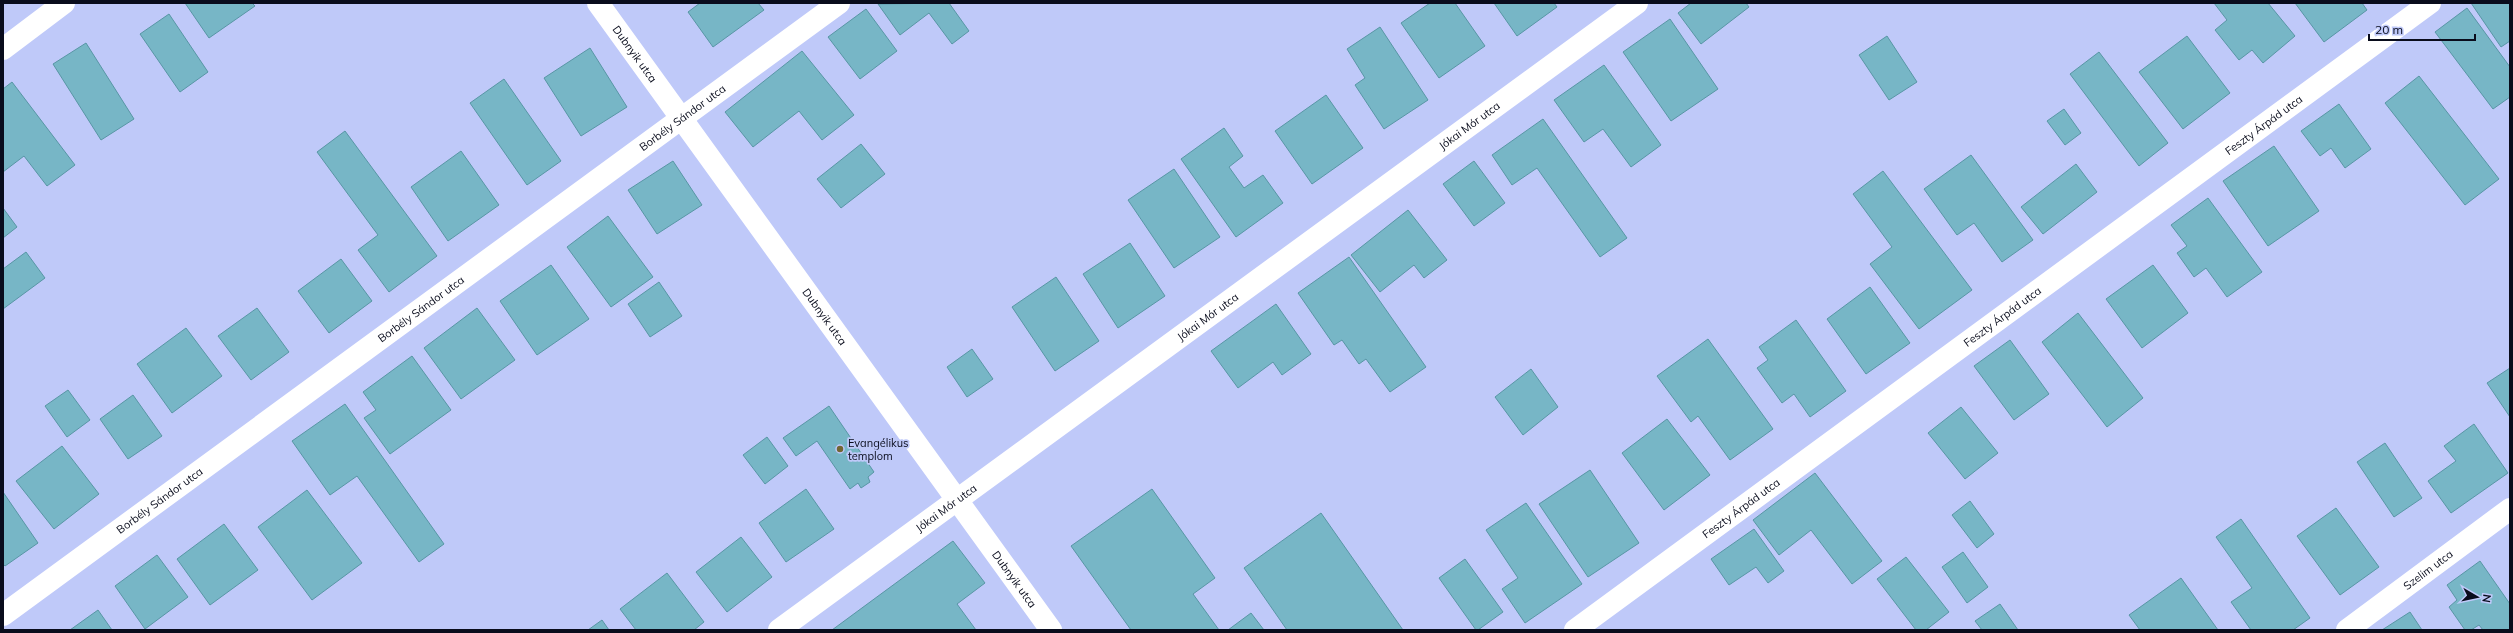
<svg xmlns="http://www.w3.org/2000/svg" width="2513" height="633" viewBox="0 0 2513 633" font-family="Mulish,sans-serif">
<style>
.building{fill:#77b6c6;stroke:#5896a5}
.lines{fill:none;stroke-linecap:round;stroke-linejoin:round}
.street{stroke:#fff;stroke-width:22}
.poi-dot{fill:#726633;stroke:#bfc9f9;stroke-width:1.5}
.labels{text-anchor:middle;dominant-baseline:central;stroke-width:3.5;stroke-linejoin:round;paint-order:stroke}
.street-label{font-size:11px;fill:#090c1c;stroke:#bfc9f9}
.poi-label{font-size:11px;fill:#090c1c;stroke:#bfc9f9;text-anchor:start}
</style>
<rect width="100%" height="100%" fill="#bfc9f9"/>
<g class="building">
<polygon points="185,3 252,3 255,6 209,38"/>
<polygon points="700,3 758,3 764,10 713,47 688,12"/>
<polygon points="949,3 969,31 952,44 929,13 900,35 878,4"/>
<polygon points="1430,3 1455,3 1485,46 1439,78 1401,23"/>
<polygon points="1494,3 1554,3 1557,7 1517,36"/>
<polygon points="1691,3 1746,3 1749,7 1701,44 1678,13"/>
<polygon points="2214,3 2268,3 2295,36 2263,63 2252,50 2239,60 2215,30 2227,20"/>
<polygon points="2295,3 2362,3 2367,10 2324,42"/>
<polygon points="2471,3 2510,3 2510,41 2501,47"/>
<polygon points="2467,8 2510,67 2510,97 2493,109 2435,32"/>
<polygon points="866,9 897,51 860,79 828,37"/>
<polygon points="169,14 208,72 180,92 140,34"/>
<polygon points="1670,19 1718,89 1671,121 1623,52"/>
<polygon points="1380,27 1428,100 1384,129 1355,85 1365,78 1347,49"/>
<polygon points="1887,36 1917,82 1889,100 1859,55"/>
<polygon points="2187,36 2230,93 2183,129 2139,72"/>
<polygon points="86,43 134,119 101,140 53,64"/>
<polygon points="590,48 627,107 581,136 544,78"/>
<polygon points="802,51 854,115 822,140 799,111 753,147 725,112"/>
<polygon points="2099,52 2168,143 2139,166 2070,74"/>
<polygon points="1604,65 1661,145 1631,167 1603,129 1584,142 1554,100"/>
<polygon points="2419,76 2499,179 2465,205 2385,103"/>
<polygon points="504,79 561,161 527,185 470,103"/>
<polygon points="12,82 75,165 47,186 24,156 3,172 3,89"/>
<polygon points="1326,95 1363,148 1312,184 1275,131"/>
<polygon points="2339,104 2371,149 2345,168 2331,148 2320,156 2301,131"/>
<polygon points="2064,109 2081,133 2065,145 2047,121"/>
<polygon points="1543,119 1627,238 1600,257 1537,168 1512,185 1492,155"/>
<polygon points="1224,128 1243,156 1229,167 1244,188 1263,175 1283,203 1236,237 1181,159"/>
<polygon points="345,131 437,256 389,292 358,250 378,235 317,152"/>
<polygon points="861,144 885,174 841,208 817,179"/>
<polygon points="2274,146 2319,211 2268,246 2223,181"/>
<polygon points="461,151 499,205 448,241 411,187"/>
<polygon points="1971,155 2033,240 2002,262 1974,223 1957,235 1924,189"/>
<polygon points="673,161 702,205 657,234 628,190"/>
<polygon points="1474,161 1505,203 1474,226 1443,184"/>
<polygon points="2076,164 2097,192 2043,234 2021,207"/>
<polygon points="1174,169 1220,237 1174,268 1128,200"/>
<polygon points="1883,171 1972,290 1919,329 1870,264 1892,247 1853,194"/>
<polygon points="2208,198 2262,272 2227,297 2206,268 2194,277 2177,253 2187,246 2171,225"/>
<polygon points="3,208 17,227 3,238"/>
<polygon points="1408,210 1447,260 1424,278 1414,265 1380,292 1351,255"/>
<polygon points="608,216 653,277 611,307 567,247"/>
<polygon points="1130,243 1165,296 1118,328 1083,274"/>
<polygon points="26,252 45,278 3,309 3,269"/>
<polygon points="1349,257 1426,367 1390,392 1366,359 1359,364 1342,340 1334,345 1298,293"/>
<polygon points="341,259 372,301 329,333 298,291"/>
<polygon points="551,265 589,319 537,355 500,301"/>
<polygon points="2153,265 2188,313 2142,348 2106,299"/>
<polygon points="1056,277 1099,341 1055,371 1012,307"/>
<polygon points="659,282 682,316 650,337 628,304"/>
<polygon points="1870,287 1910,343 1866,374 1827,319"/>
<polygon points="1276,304 1311,354 1282,375 1273,362 1238,388 1211,351"/>
<polygon points="257,308 289,352 251,380 218,336"/>
<polygon points="477,308 515,360 461,399 424,348"/>
<polygon points="2078,313 2143,398 2107,427 2042,342"/>
<polygon points="1796,320 1846,391 1810,417 1794,394 1782,403 1757,368 1768,360 1759,347"/>
<polygon points="186,328 222,376 172,413 137,364"/>
<polygon points="1708,339 1773,429 1730,460 1698,416 1691,422 1657,376"/>
<polygon points="2010,340 2049,394 2014,420 1974,366"/>
<polygon points="972,349 993,379 967,397 947,367"/>
<polygon points="412,356 451,410 390,454 364,418 376,410 363,392"/>
<polygon points="2510,368 2510,417 2487,383"/>
<polygon points="1531,369 1558,407 1523,435 1495,397"/>
<polygon points="68,390 90,420 67,437 45,406"/>
<polygon points="133,395 162,436 128,459 100,419"/>
<polygon points="345,404 444,544 419,562 357,476 330,495 292,441"/>
<polygon points="829,406 874,472 868,477 870,482 861,488 858,483 850,489 817,441 796,456 783,438"/>
<polygon points="1961,407 1998,453 1965,479 1928,433"/>
<polygon points="1667,419 1710,475 1664,510 1622,453"/>
<polygon points="2474,424 2508,473 2451,513 2428,481 2456,461 2444,446"/>
<polygon points="767,437 788,466 765,484 743,455"/>
<polygon points="2385,443 2422,498 2394,517 2357,462"/>
<polygon points="62,446 99,494 54,529 16,481"/>
<polygon points="1590,470 1639,543 1588,577 1539,504"/>
<polygon points="1815,473 1882,561 1852,584 1811,530 1779,555 1753,520"/>
<polygon points="806,489 834,529 786,562 759,523"/>
<polygon points="1152,489 1215,578 1193,594 1219,630 1131,630 1071,546"/>
<polygon points="307,490 362,563 312,600 258,527"/>
<polygon points="3,492 38,543 5,566 3,564"/>
<polygon points="1970,501 1994,534 1977,548 1952,515"/>
<polygon points="1526,503 1582,584 1525,623 1502,589 1518,578 1486,530"/>
<polygon points="2336,508 2379,567 2340,595 2297,536"/>
<polygon points="1321,513 1403,630 1287,630 1244,568"/>
<polygon points="2241,519 2310,618 2293,630 2251,630 2231,602 2252,588 2216,537"/>
<polygon points="224,524 258,570 210,605 177,559"/>
<polygon points="1754,529 1784,571 1768,583 1756,567 1729,585 1711,559"/>
<polygon points="741,537 772,577 727,612 696,572"/>
<polygon points="953,541 985,583 957,604 976,630 832,630"/>
<polygon points="1963,552 1988,587 1967,603 1942,567"/>
<polygon points="157,555 188,597 145,629 115,586"/>
<polygon points="1906,557 1949,612 1926,630 1916,630 1877,579"/>
<polygon points="1465,559 1503,612 1478,630 1476,630 1439,578"/>
<polygon points="2480,561 2510,604 2510,630 2483,630 2479,625 2471,630 2465,630 2449,607 2457,600 2447,585"/>
<polygon points="667,573 704,622 694,630 636,630 620,609"/>
<polygon points="2181,578 2218,630 2140,630 2129,615"/>
<polygon points="2000,604 2018,630 1982,630 1975,621"/>
<polygon points="98,610 112,630 70,630"/>
<polygon points="2410,612 2422,630 2382,630"/>
<polygon points="1251,613 1264,630 1228,630"/>
<polygon points="602,620 609,630 588,630"/>
</g>
<g class="lines">
<g class="street">
<path id="s1" d="M598,3L1051,630"/>
<polyline points="3,49 64,3"/>
<path id="s2" d="M3,615L839,3"/>
<path id="s3" d="M779,630L1637,3"/>
<path id="s4" d="M1575,630L2430,3"/>
<path id="s5" d="M2347,630L2510,509"/>
</g>
</g>
<circle class="poi-dot" cx="840" cy="449" r="4"/>
<g class="labels">
<g class="street-label">
<text stroke="none"><textPath href="#s1" startOffset="63">Dubnyik utca</textPath></text>
<text stroke="none"><textPath href="#s2" startOffset="842">Borbély Sándor utca</textPath></text>
<text stroke="none"><textPath href="#s3" startOffset="855">Jókai Mór utca</textPath></text>
<text stroke="none"><textPath href="#s4" startOffset="854">Feszty Árpád utca</textPath></text>
<text stroke="none"><textPath href="#s2" startOffset="518">Borbély Sándor utca</textPath></text>
<text stroke="none"><textPath href="#s3" startOffset="531">Jókai Mór utca</textPath></text>
<text stroke="none"><textPath href="#s4" startOffset="530">Feszty Árpád utca</textPath></text>
<text stroke="none"><textPath href="#s1" startOffset="387">Dubnyik utca</textPath></text>
<text stroke="none"><textPath href="#s2" startOffset="194">Borbély Sándor utca</textPath></text>
<text stroke="none"><textPath href="#s3" startOffset="207">Jókai Mór utca</textPath></text>
<text stroke="none"><textPath href="#s4" startOffset="206">Feszty Árpád utca</textPath></text>
<text stroke="none"><textPath href="#s5" startOffset="101">Szelim utca</textPath></text>
<text stroke="none"><textPath href="#s1" startOffset="711">Dubnyik utca</textPath></text>
</g>
<g class="poi-label">
<text x="848" y="443">Evangélikus<tspan x="848" dy="13">templom</tspan></text>
</g>
</g>
<rect width="2513" height="633" fill="none" stroke="#090c1c" stroke-width="8"/>
<g transform="translate(2477 597) rotate(99)" stroke="#bfc9f9" stroke-width="3" paint-order="stroke">
<path d="M0-3L7 15L0 10L-7 15Z" fill="#090c1c"/>
<text y="-6" font-size="11" font-weight="bold" text-anchor="middle" fill="#090c1c">N</text>
</g>
<path d="M2369 34v6h106v-6" fill="none" stroke="#090c1c" stroke-width="2"/>
<text x="2375" y="34" font-size="12" fill="#090c1c" stroke="#bfc9f9" stroke-width="3" paint-order="stroke">20 m</text>
</svg>
